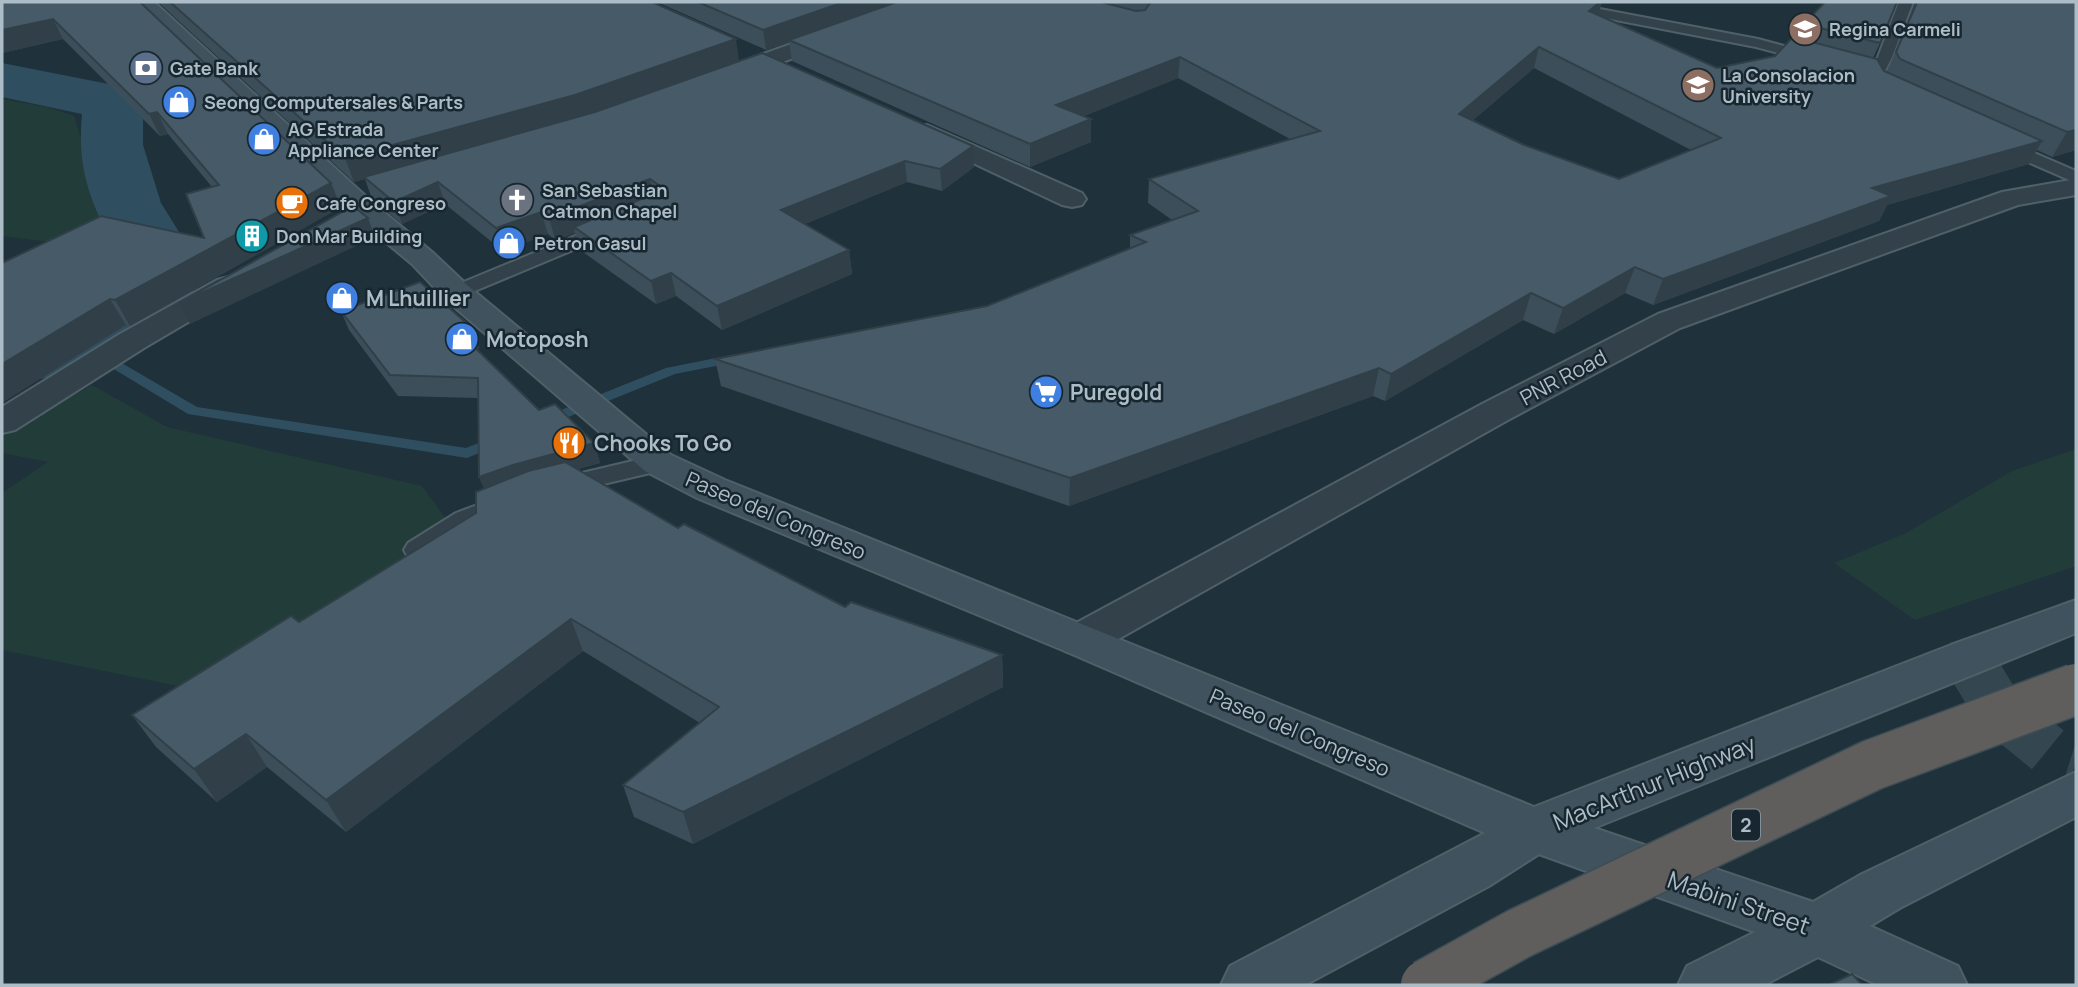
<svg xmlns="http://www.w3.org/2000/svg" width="2078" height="987" viewBox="0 0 2078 987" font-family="Manrope,sans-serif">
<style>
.green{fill:#223d39}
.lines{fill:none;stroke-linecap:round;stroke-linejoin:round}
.stream{fill:#2f4f61;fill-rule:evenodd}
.river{fill:#2f4f61;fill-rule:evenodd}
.secondary-tunnel{stroke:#34464f;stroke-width:50;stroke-dasharray:50 25;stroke-linecap:butt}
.service-casing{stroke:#506068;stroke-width:4}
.minor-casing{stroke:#506068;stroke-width:4}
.secondary-casing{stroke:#506068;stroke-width:4}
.service{fill:#33424a;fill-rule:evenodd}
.minor{fill:#33424a;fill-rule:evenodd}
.secondary{fill:#40525e;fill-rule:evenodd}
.trunk-bridge-casing{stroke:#3d4d55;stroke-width:53;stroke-linecap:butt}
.trunk-bridge{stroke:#605e5d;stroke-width:50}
.wall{fill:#3c4e59;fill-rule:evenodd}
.shaded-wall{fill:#314048}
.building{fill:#465b67;stroke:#314048;stroke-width:2;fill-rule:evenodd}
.labels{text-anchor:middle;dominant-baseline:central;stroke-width:5;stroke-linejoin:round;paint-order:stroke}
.far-poi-label{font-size:18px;font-weight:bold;fill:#adbdc7;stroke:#18272f;text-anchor:start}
.shield{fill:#18272f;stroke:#809099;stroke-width:2}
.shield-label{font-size:19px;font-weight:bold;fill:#adbdc7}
.poi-label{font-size:21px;font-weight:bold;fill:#adbdc7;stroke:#18272f;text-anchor:start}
.street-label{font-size:21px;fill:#adbdc7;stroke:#18272f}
.near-street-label{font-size:24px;fill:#adbdc7;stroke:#18272f}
</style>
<rect width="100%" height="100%" fill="#1f313a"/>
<g class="green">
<polygon points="2,99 47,107 74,116 106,223 75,245 2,236"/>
<polygon points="92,385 167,427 422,486 457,534 202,691 2,650 2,493 48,462 2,453 2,435"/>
<polygon points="2076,449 2076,566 1915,620 1834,563 1906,533 2012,471"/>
</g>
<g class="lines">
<g class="stream">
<polygon points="84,341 197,407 466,448 499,435 506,440 504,443 467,458 188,414 79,348 77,345"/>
<polygon points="736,354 743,358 741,361 675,374 551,424 546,425 539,421 541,418 666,368"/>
</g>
<path class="river" d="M2,63L134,89L143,102V145L161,203L197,261L191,304L179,321L114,363L2,387V336L59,325L114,292L121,261C94,208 76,176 82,114L2,97Z"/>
<polyline class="secondary-tunnel" points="1967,657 1999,710 2054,755 2076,762"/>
<defs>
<g id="service">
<polygon points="1536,2 1563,2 1758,39 1821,56 1823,59 1816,63 1756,47 1543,6"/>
<polygon points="1899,2 1913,2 1892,57 1883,75 1887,84 1899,92 1891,97 1875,90 1867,75 1878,57"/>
<polygon points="2002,139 2076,171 2076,183 1996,148 1993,144"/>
<polygon points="609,222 619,228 616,232 463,296 449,296 446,292 449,288"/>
<polygon points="658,455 667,457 671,463 667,469 557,495 548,493 544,487 548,481"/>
<polygon points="501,496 510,499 514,505 510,511 476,525 428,557 418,559 408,557 404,550 408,543 456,513"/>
</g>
<g id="minor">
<polygon points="908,2 936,2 933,6 732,81 716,81 713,76 716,71"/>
<polygon points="927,125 1082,193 1086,199 1082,205 1072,207 1062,205 918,137 915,132 918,127"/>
<polygon points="2076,179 2076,195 2018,205 1680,328 1508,420 1097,651 1081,656 1065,651 1059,640 1065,629 1482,404 1658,314 2002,192"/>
<polygon points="228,277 239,280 243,286 239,292 144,348 15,430 2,433 2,407 120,334 217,280"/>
</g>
<polygon id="secondary" points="133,2 154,2 373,203 432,252 467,285 671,455 725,480 1534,807 1951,645 2076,600 2076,633 1594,828 1813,902 1862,874 2076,772 2076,817 1900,908 1870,926 1958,966 1967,985 1878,985 1818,957 1764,985 1678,985 1687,966 1755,932 1539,854 1489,886 1305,985 1221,985 1230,966 1485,833 1065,651 697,498 645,471 445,299 412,264 353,215"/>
</defs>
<use href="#service" class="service-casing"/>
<use href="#minor" class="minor-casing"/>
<use href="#secondary" class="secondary-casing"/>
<use href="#service" class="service"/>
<use href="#minor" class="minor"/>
<use href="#secondary" class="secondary"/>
<defs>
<polyline id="trunk-bridge" points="1426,985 1520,933 1872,765 2076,689"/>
</defs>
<use href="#trunk-bridge" class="trunk-bridge-casing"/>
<use href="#trunk-bridge" class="trunk-bridge"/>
</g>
<g class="wall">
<polygon points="2,2 140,2 331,183 341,207 130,326 2,263 204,238 212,187 168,134 160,136 63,39 2,53"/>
<polygon points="158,2 652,2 739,60 624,102 974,167 942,191 907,182 805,224 849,250 852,274 722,330 676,296 656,304 580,250 575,233 555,240 548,234 503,251 445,204 402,224 372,199 365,179 354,182"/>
<path d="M657,2H1602L1598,15L1717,68L1775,56L1798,38L1804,24L1880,43L1873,58L1884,71L1887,72L1915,3V2H2076V150L2052,157L2037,150L2029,164L1887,205L1879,221L1653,305L1625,293L1554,334L1523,320L1385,401L1373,396L1069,506L721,386L715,359L987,306L1130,248V235L1172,220L1148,203L1149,179L1290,139L1178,78L1084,116L1091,142L1030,167L792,61L789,42L766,50ZM1534,68L1691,150L1619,179L1524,145L1472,121Z"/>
<polygon points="341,311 472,328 479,348 477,349 539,410 594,443 600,463 578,469 678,528 845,607 1002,655 1003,687 693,844 634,817 623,785 700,723 583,651 346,832 267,767 217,802 156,747 132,715 299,622 476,513 484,488 479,477 478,398 398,396 349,330"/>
</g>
<g class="shaded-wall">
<polygon points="844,2 901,2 789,40 789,42 766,50 763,30"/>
<polygon points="1600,2 1602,2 1597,19 1589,11"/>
<polygon points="53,19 63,39 2,53 2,30"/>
<polygon points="736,39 739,60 580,117 364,177 365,179 354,182 345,158"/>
<polygon points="1539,47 1534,68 1453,137 1459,114"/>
<polygon points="1180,57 1178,78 1056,127 1056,105"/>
<polygon points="157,112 168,134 160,136 149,114"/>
<polygon points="1091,119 1091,142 1030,167 1030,144"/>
<polygon points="2076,130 2076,150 2052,157 2067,132"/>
<polygon points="2042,141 2029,164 1887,205 1879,221 1653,305 1663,279 1872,188"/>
<polygon points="973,146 974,167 942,191 940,169"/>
<polygon points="905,161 907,182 785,232 781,210"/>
<polygon points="650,179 654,201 574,227 575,233 555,240 549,217"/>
<polygon points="438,182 445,204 402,224 394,202"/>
<polygon points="331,183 341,207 130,326 115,300"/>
<polygon points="541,212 548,234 503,251 496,228"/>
<polygon points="368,218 375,237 190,324 179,303"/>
<polygon points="849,250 852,274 722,330 717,306"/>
<polygon points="1635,267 1625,293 1554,334 1563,308"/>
<polygon points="671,273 676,296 656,304 651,281"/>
<polygon points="1531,293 1523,320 1385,401 1391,374"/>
<polygon points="110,299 126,325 2,403 2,364"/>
<polygon points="472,328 479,348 467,352 460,333"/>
<polygon points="1379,368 1373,396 1069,506 1070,478"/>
<polygon points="594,443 600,463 520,485 488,498 479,477 513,465"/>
<polygon points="571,619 583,651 346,832 326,800"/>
<polygon points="1002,655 1003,687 693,844 683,812"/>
<polygon points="246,734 267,767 217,802 194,769"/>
</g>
<g class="building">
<polygon points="2,2 140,2 331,183 115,300 110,299 2,364 2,263 101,216 204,238 186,194 219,185 157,112 149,114 53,19 2,30"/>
<polygon points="170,2 652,2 736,39 575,95 345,158"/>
<polygon points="698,2 844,2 763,30"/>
<path d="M897,2H1101L1136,11L1145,10L1150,3L1149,2H1600L1589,11L1717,68L1775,56L1793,37L1877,59L1884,71L2042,141L1872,188L1891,196L1663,279L1635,267L1563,308L1531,293L1391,374L1379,368L1070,478L715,359L987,306L1146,242L1130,235L1198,211L1149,179L1320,131L1180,57L1056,105L1091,119L1030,144L789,40ZM1539,47L1721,138L1619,179L1524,145L1459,114Z"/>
<polygon points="1825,2 1897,2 1880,43 1804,24"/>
<polygon points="1917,2 2076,2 2076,130 2067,132 1900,59 1896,52"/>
<polygon points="762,53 973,146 940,169 905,161 781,210 849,250 717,306 671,273 651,281 574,227 656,193 660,186 650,179 557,215 549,217 541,212 496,228 438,182 394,202 364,177 595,112"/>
<polygon points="353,206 368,218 179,303"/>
<polygon points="420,282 472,328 460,333 539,410 555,404 594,443 513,465 479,477 478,378 390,375 341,311"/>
<polygon points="565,462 678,528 684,524 845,607 851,602 1002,655 683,812 623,785 719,707 571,619 326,800 246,734 194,769 132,715 291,616 299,622 476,513 476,492 528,471"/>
<polygon points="1852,974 1862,985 1829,985"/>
</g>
<defs>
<symbol id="university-disc" viewBox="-11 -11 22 22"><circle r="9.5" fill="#8d6e63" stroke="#18272f"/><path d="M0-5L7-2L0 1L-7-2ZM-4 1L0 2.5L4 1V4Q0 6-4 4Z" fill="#fff"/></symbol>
<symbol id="bank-disc" viewBox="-11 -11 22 22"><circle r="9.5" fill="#5c6f8a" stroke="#18272f"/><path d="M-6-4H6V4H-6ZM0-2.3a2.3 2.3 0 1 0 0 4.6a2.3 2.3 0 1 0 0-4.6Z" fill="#fff"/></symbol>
<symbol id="shop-disc" viewBox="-11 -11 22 22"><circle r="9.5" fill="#3f7fe0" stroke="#18272f"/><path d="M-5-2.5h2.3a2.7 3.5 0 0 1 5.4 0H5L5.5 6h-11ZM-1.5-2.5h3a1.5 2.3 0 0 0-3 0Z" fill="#fff"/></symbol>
<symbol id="church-disc" viewBox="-11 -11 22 22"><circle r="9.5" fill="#6b7280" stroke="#18272f"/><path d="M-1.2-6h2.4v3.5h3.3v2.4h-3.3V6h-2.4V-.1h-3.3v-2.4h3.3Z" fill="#fff"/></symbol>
<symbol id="cafe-disc" viewBox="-11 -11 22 22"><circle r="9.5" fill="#e8710a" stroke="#18272f"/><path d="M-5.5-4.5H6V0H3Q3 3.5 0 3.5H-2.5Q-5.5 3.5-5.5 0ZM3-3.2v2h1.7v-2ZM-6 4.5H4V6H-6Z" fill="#fff"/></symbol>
<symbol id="building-disc" viewBox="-11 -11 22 22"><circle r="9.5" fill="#0f9aa8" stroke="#18272f"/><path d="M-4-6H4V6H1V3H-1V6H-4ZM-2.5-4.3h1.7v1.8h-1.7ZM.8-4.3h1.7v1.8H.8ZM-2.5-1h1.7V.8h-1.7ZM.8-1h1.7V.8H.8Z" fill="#fff"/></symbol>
<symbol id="supermarket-disc" viewBox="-11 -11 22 22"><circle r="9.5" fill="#3f7fe0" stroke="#18272f"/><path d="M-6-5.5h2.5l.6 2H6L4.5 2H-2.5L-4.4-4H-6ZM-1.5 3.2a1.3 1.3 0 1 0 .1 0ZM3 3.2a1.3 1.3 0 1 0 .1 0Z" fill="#fff"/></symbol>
<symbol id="restaurant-disc" viewBox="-11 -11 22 22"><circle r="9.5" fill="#e8710a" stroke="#18272f"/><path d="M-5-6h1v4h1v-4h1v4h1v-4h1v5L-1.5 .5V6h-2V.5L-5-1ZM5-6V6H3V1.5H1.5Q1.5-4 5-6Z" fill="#fff"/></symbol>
</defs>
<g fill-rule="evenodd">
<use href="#university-disc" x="1786" y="10" width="38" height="38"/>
<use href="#bank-disc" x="127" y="49" width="38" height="38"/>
<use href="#university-disc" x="1679" y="66" width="38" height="38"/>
<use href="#shop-disc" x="160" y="83" width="38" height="38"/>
<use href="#shop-disc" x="245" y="120" width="38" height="38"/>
<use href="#church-disc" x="498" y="181" width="38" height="38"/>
<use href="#cafe-disc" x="273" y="184" width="38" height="38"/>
<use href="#building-disc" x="233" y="217" width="38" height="38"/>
<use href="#shop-disc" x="490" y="224" width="38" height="38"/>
<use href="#shop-disc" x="323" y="279" width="38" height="38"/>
<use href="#shop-disc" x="443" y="320" width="38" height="38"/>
<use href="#supermarket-disc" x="1027" y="373" width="38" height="38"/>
<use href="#restaurant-disc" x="550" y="424" width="38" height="38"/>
</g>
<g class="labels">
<g class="far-poi-label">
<text x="1829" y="29">Regina Carmeli</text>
<text x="170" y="68">Gate Bank</text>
<text x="1722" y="75">La Consolacion<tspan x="1722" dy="21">University</tspan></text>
<text x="204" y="102">Seong Computersales &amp; Parts</text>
<text x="288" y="129">AG Estrada<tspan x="288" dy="21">Appliance Center</tspan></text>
<text x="542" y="190">San Sebastian<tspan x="542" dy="21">Catmon Chapel</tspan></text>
<text x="316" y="203">Cafe Congreso</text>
<text x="276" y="236">Don Mar Building</text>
<text x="534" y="243">Petron Gasul</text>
</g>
<rect class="shield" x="1732" y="809.5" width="28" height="31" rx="5"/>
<g class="shield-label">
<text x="1746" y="825">2</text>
</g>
<g class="poi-label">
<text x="366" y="298">M Lhuillier</text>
<text x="486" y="339">Motoposh</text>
<text x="1070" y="392">Puregold</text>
<text x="594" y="443">Chooks To Go</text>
</g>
<g class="street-label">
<text transform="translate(1563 377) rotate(-28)">PNR Road</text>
<text transform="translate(776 515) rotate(23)">Paseo del Congreso</text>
<text transform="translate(1300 732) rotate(23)">Paseo del Congreso</text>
</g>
<g class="near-street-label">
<text transform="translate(1654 782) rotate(-22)">MacArthur Highway</text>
<text transform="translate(1739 902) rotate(19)">Mabini Street</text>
</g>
</g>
<rect width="2078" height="987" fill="none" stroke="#adbdc7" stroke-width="7"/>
</svg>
